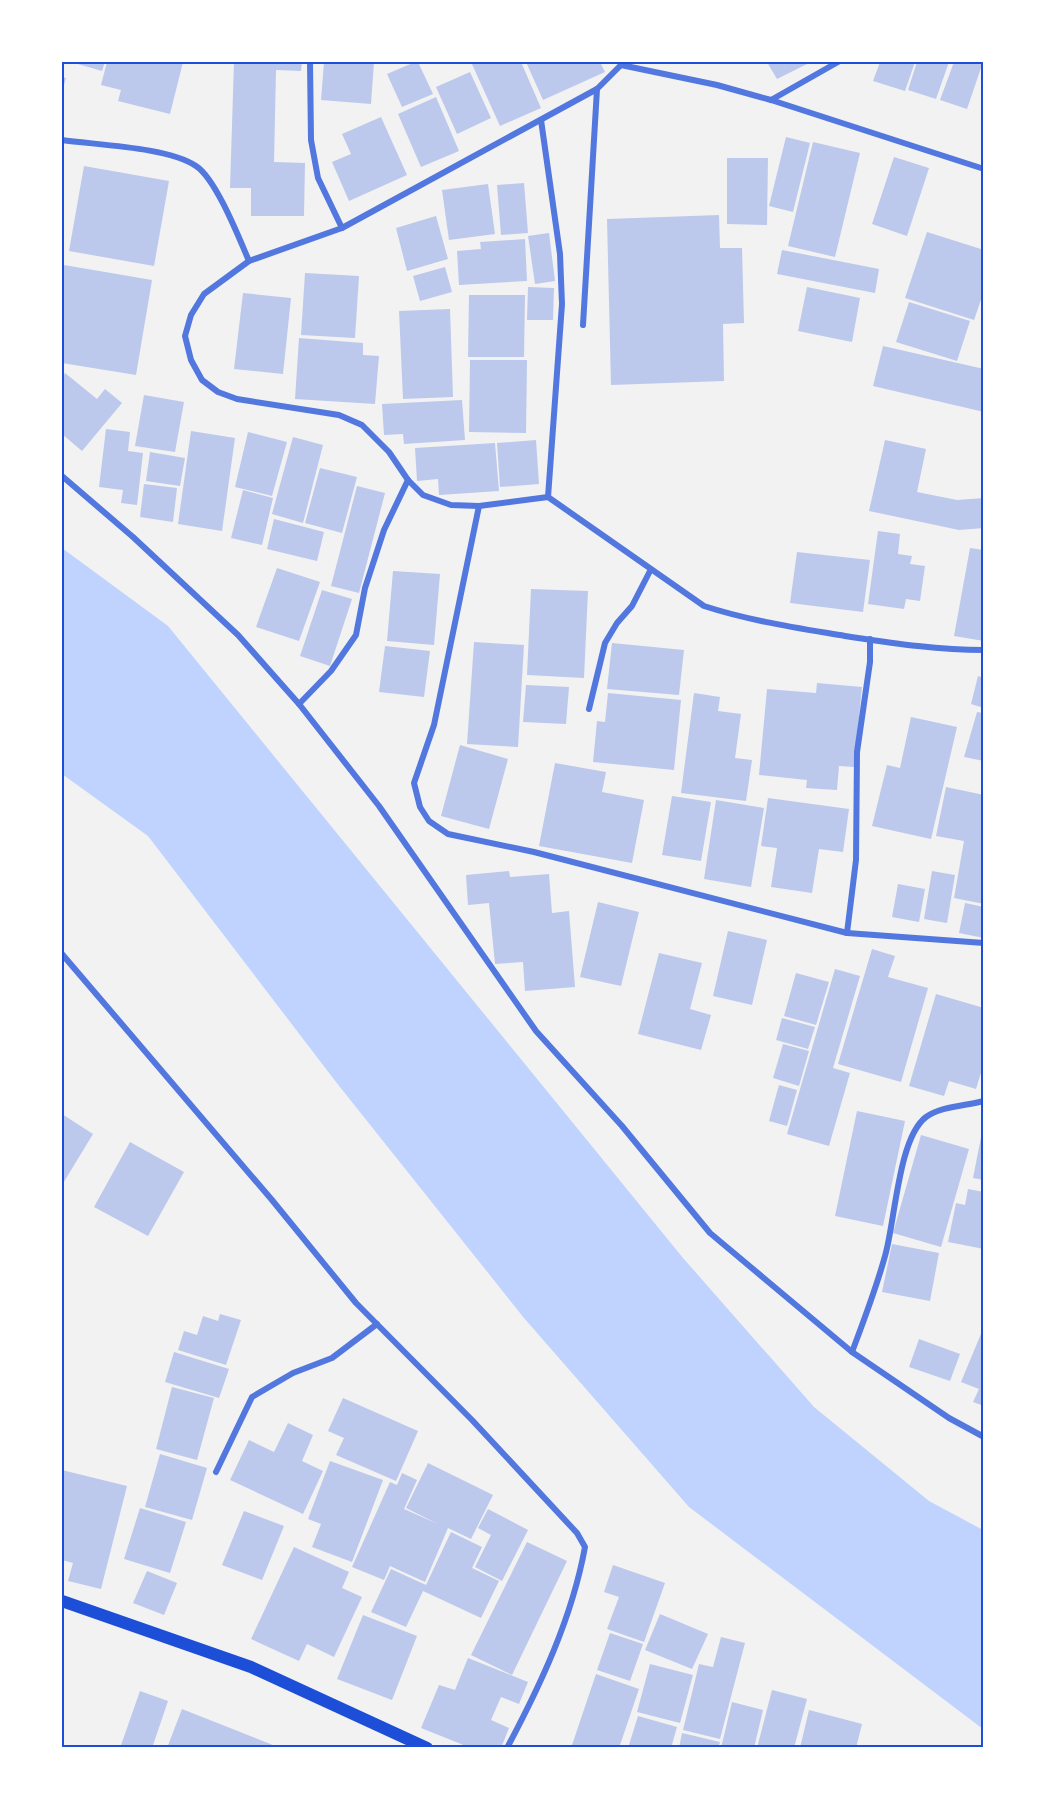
<svg xmlns="http://www.w3.org/2000/svg" width="1045" height="1809" viewBox="0 0 1045 1809" font-family="'Source Sans 3',sans-serif">
<style>
.water{fill:#bfd3fe}
.building{fill:#bdc9ec}
.lines{fill:none;stroke-linecap:round;stroke-linejoin:round}
.minor{stroke:#5277de;stroke-width:6}
.secondary{stroke:#1d4ed8;stroke-width:12}
.neatline{fill:none;stroke:#1d4ed8;stroke-width:2}
</style>
<rect width="100%" height="100%" fill="#f2f2f2"/>
<polygon class="water" points="62,548 168,626 683,1258 814,1407 929,1501 983,1530 983,1729 689,1507 524,1318 336,1082 148,836 62,774"/>
<g class="building">
<polygon points="71,62 105,62 102,71"/>
<polygon points="107,62 183,62 170,114 118,101 121,90 101,85"/>
<polygon points="234,62 302,62 301,71 276,70 274,162 305,163 304,216 251,216 251,188 230,188"/>
<polygon points="324,62 374,62 371,104 321,100"/>
<polygon points="415,62 418,62 433,94 402,107 387,74"/>
<polygon points="471,62 521,62 541,108 500,126"/>
<polygon points="526,62 600,62 605,72 543,100"/>
<polygon points="767,62 811,62 777,79"/>
<polygon points="880,62 915,62 905,91 873,81"/>
<polygon points="917,62 949,62 936,99 908,90"/>
<polygon points="954,62 983,62 967,109 940,100"/>
<polygon points="470,72 491,118 457,134 436,87"/>
<polygon points="62,77 66,78 62,92"/>
<polygon points="436,97 459,151 421,167 398,114"/>
<polygon points="381,117 407,175 349,201 332,162 351,154 342,134"/>
<polygon points="786,137 810,143 793,212 769,206"/>
<polygon points="813,142 860,153 835,257 788,246"/>
<polygon points="894,157 929,168 907,236 872,224"/>
<polygon points="727,158 768,158 767,225 727,224"/>
<polygon points="84,166 169,181 154,266 69,251"/>
<polygon points="524,183 528,233 501,235 497,185"/>
<polygon points="488,184 495,234 449,240 442,190"/>
<polygon points="719,215 720,248 742,248 744,323 723,324 724,381 611,385 607,219"/>
<polygon points="436,216 448,259 407,271 396,228"/>
<polygon points="927,232 984,250 984,291 974,320 905,298"/>
<polygon points="549,233 555,281 535,284 528,236"/>
<polygon points="525,239 527,281 459,285 457,251 481,249 480,242"/>
<polygon points="782,250 879,269 875,293 777,274"/>
<polygon points="64,265 152,280 136,375 62,363 62,282"/>
<polygon points="445,267 452,292 420,301 413,276"/>
<polygon points="305,273 359,276 355,338 301,335"/>
<polygon points="528,287 554,288 553,320 527,320"/>
<polygon points="807,287 860,298 852,342 798,331"/>
<polygon points="243,293 291,298 283,374 234,369"/>
<polygon points="469,295 525,295 524,357 468,357"/>
<polygon points="909,302 970,321 957,361 896,342"/>
<polygon points="450,309 453,397 403,399 399,311"/>
<polygon points="299,338 363,343 363,355 379,356 375,404 295,399"/>
<polygon points="883,346 984,369 984,412 873,386"/>
<polygon points="470,360 527,360 526,433 469,432"/>
<polygon points="65,373 97,399 105,389 122,403 82,451 62,434 62,378"/>
<polygon points="144,395 184,402 175,452 135,446"/>
<polygon points="462,400 465,440 404,444 403,434 384,435 382,404"/>
<polygon points="106,429 130,432 128,451 143,453 137,505 121,503 123,490 99,487"/>
<polygon points="191,431 235,438 222,531 178,524"/>
<polygon points="248,432 287,442 272,496 235,487"/>
<polygon points="293,437 323,445 303,523 272,514"/>
<polygon points="536,440 539,484 500,487 497,443"/>
<polygon points="885,440 926,449 917,492 957,500 984,498 984,528 959,530 869,511"/>
<polygon points="495,443 499,491 439,495 438,479 417,481 415,448"/>
<polygon points="150,452 185,458 180,486 146,481"/>
<polygon points="320,468 357,477 342,533 305,523"/>
<polygon points="144,484 177,488 173,522 140,517"/>
<polygon points="357,486 385,493 359,593 331,586"/>
<polygon points="243,490 273,498 262,545 231,538"/>
<polygon points="274,519 324,532 317,561 267,549"/>
<polygon points="878,531 900,534 898,554 912,556 910,564 925,566 920,601 906,599 904,609 868,604"/>
<polygon points="970,548 984,550 984,641 954,636"/>
<polygon points="797,552 870,560 863,612 790,603"/>
<polygon points="277,568 320,582 299,641 256,627"/>
<polygon points="393,571 440,574 434,645 387,641"/>
<polygon points="531,589 588,591 584,678 527,675"/>
<polygon points="322,590 352,599 330,666 300,656"/>
<polygon points="474,642 524,645 518,747 467,744"/>
<polygon points="612,643 684,650 679,695 607,689"/>
<polygon points="385,646 430,651 424,697 379,692"/>
<polygon points="978,676 984,678 984,708 971,704"/>
<polygon points="817,683 862,687 854,767 839,766 837,790 806,788 807,780 759,775 767,689 816,693"/>
<polygon points="526,685 569,687 566,724 523,722"/>
<polygon points="608,693 681,700 674,770 593,762 597,721 605,722"/>
<polygon points="694,693 720,697 718,711 741,714 735,758 752,760 746,801 681,793"/>
<polygon points="977,712 984,713 984,761 964,757"/>
<polygon points="911,717 957,727 931,839 872,826 887,765 900,768"/>
<polygon points="460,745 508,759 489,829 441,816"/>
<polygon points="555,763 606,772 602,792 644,800 632,863 539,846"/>
<polygon points="946,787 984,795 984,904 954,898 964,841 936,836"/>
<polygon points="672,796 711,802 701,861 662,855"/>
<polygon points="768,798 849,809 843,852 819,849 812,893 771,887 777,848 761,846"/>
<polygon points="716,800 764,808 751,887 704,879"/>
<polygon points="509,871 510,877 549,874 552,913 569,911 575,987 525,991 523,962 495,964 489,903 468,905 466,875"/>
<polygon points="932,871 955,875 947,923 924,919"/>
<polygon points="898,884 925,889 919,922 892,917"/>
<polygon points="598,902 639,912 621,986 580,977"/>
<polygon points="965,903 984,907 984,938 959,933"/>
<polygon points="728,931 767,940 752,1005 713,996"/>
<polygon points="872,949 895,956 888,977 928,988 901,1082 838,1064"/>
<polygon points="659,953 702,963 690,1009 711,1015 701,1050 638,1034"/>
<polygon points="835,969 860,976 833,1068 850,1073 829,1146 787,1134"/>
<polygon points="796,973 829,982 816,1025 784,1016"/>
<polygon points="936,994 984,1008 984,1063 976,1089 949,1081 944,1096 909,1086"/>
<polygon points="782,1018 815,1027 808,1049 776,1040"/>
<polygon points="783,1044 809,1051 799,1086 773,1078"/>
<polygon points="779,1085 797,1090 787,1126 769,1121"/>
<polygon points="857,1111 905,1121 883,1226 835,1216"/>
<polygon points="62,1114 93,1134 62,1185"/>
<polygon points="982,1132 984,1132 984,1180 973,1178"/>
<polygon points="921,1135 969,1149 941,1247 893,1233"/>
<polygon points="130,1142 184,1172 148,1236 94,1207"/>
<polygon points="968,1189 984,1192 984,1249 948,1242 956,1203 965,1205"/>
<polygon points="892,1244 939,1253 930,1301 882,1292"/>
<polygon points="220,1314 241,1320 226,1365 178,1350 184,1331 197,1335 203,1316 218,1321"/>
<polygon points="983,1329 984,1329 984,1406 973,1402 979,1389 961,1382"/>
<polygon points="919,1339 960,1354 950,1381 909,1367"/>
<polygon points="174,1352 229,1369 219,1398 165,1382"/>
<polygon points="172,1387 214,1398 197,1460 156,1449"/>
<polygon points="343,1398 418,1431 396,1481 336,1455 344,1438 328,1431"/>
<polygon points="288,1423 313,1435 302,1461 323,1471 303,1514 230,1480 249,1440 274,1452"/>
<polygon points="160,1454 207,1468 192,1520 145,1507"/>
<polygon points="330,1461 383,1480 352,1562 312,1547 321,1524 308,1519"/>
<polygon points="428,1463 493,1495 471,1539 448,1528 425,1582 390,1566 384,1580 352,1567 390,1482 397,1485 402,1473 417,1480 404,1509 438,1524 406,1508"/>
<polygon points="62,1470 127,1486 101,1589 68,1581 73,1563 62,1560"/>
<polygon points="140,1508 186,1522 170,1573 124,1559"/>
<polygon points="488,1509 528,1530 502,1581 475,1567 491,1535 478,1528"/>
<polygon points="244,1511 284,1526 262,1580 222,1565"/>
<polygon points="451,1532 482,1547 472,1568 499,1581 481,1618 423,1591 406,1627 371,1612 391,1569 426,1585"/>
<polygon points="527,1542 567,1561 512,1675 471,1655"/>
<polygon points="294,1547 349,1572 342,1588 362,1597 334,1657 307,1644 299,1661 251,1639"/>
<polygon points="613,1565 665,1583 644,1642 607,1629 619,1597 604,1592"/>
<polygon points="147,1571 177,1583 164,1615 133,1603"/>
<polygon points="660,1614 708,1634 692,1669 645,1650"/>
<polygon points="363,1615 417,1636 392,1700 337,1679"/>
<polygon points="610,1633 643,1644 630,1681 597,1670"/>
<polygon points="721,1637 745,1643 720,1739 683,1730 699,1664 713,1667"/>
<polygon points="468,1658 528,1682 519,1704 501,1697 491,1720 509,1728 501,1748 471,1748 421,1728 439,1685 455,1690"/>
<polygon points="650,1664 693,1675 680,1723 637,1712"/>
<polygon points="596,1674 639,1689 619,1748 571,1748"/>
<polygon points="772,1690 807,1699 794,1748 757,1748"/>
<polygon points="140,1691 168,1701 152,1748 120,1748"/>
<polygon points="732,1702 763,1710 754,1748 721,1748"/>
<polygon points="182,1709 278,1747 278,1748 167,1748"/>
<polygon points="809,1710 862,1724 856,1748 800,1748"/>
<polygon points="638,1716 677,1727 671,1748 628,1748"/>
<polygon points="682,1733 720,1742 718,1748 679,1748"/>
</g>
<g class="lines">
<g class="minor">
<polyline points="310,62 311,140 318,178 342,228"/>
<polyline points="620,62 621,65 717,85 771,100 984,169"/>
<path d="M621,65L597,89L342,228L249,261L204,294L191,315L185,336L191,360L202,380L218,392L237,399L339,415L362,425L389,452L408,480L423,495L451,505L479,506L548,497L704,606C750,621 798,628 845,636C892,643 936,650 984,650"/>
<polyline points="771,100 838,62"/>
<polyline points="541,120 560,254 562,304 548,497"/>
<path d="M62,140C96,145 168,147 196,166C216,179 239,238 249,261"/>
<polyline points="583,325 597,89"/>
<polyline points="62,476 133,537 238,635 299,704 379,806 536,1031 622,1126 710,1233 852,1352 949,1418 984,1437"/>
<polyline points="479,506 434,725 414,783 420,807 429,821 448,834 534,852 847,933 984,943"/>
<polyline points="299,704 331,671 356,635 365,588 384,530 408,480"/>
<polyline points="589,709 605,643 617,623 632,606 650,571"/>
<polyline points="847,933 856,860 857,752 870,662 870,639"/>
<path d="M62,954L272,1200L356,1303L472,1420L577,1533L585,1547C572,1618 541,1684 507,1748"/>
<path d="M852,1352C864,1320 876,1289 885,1256C895,1223 898,1138 926,1117C942,1106 965,1106 984,1101"/>
<polyline points="216,1472 252,1397 293,1373 332,1358 377,1324"/>
</g>
<polyline class="secondary" points="62,1601 251,1667 427,1748"/>
</g>
<rect width="1045" height="1809" fill="none" stroke="#ffffff" stroke-width="126"/>
<rect x="63" y="63" width="919" height="1683" class="neatline"/>
</svg>
